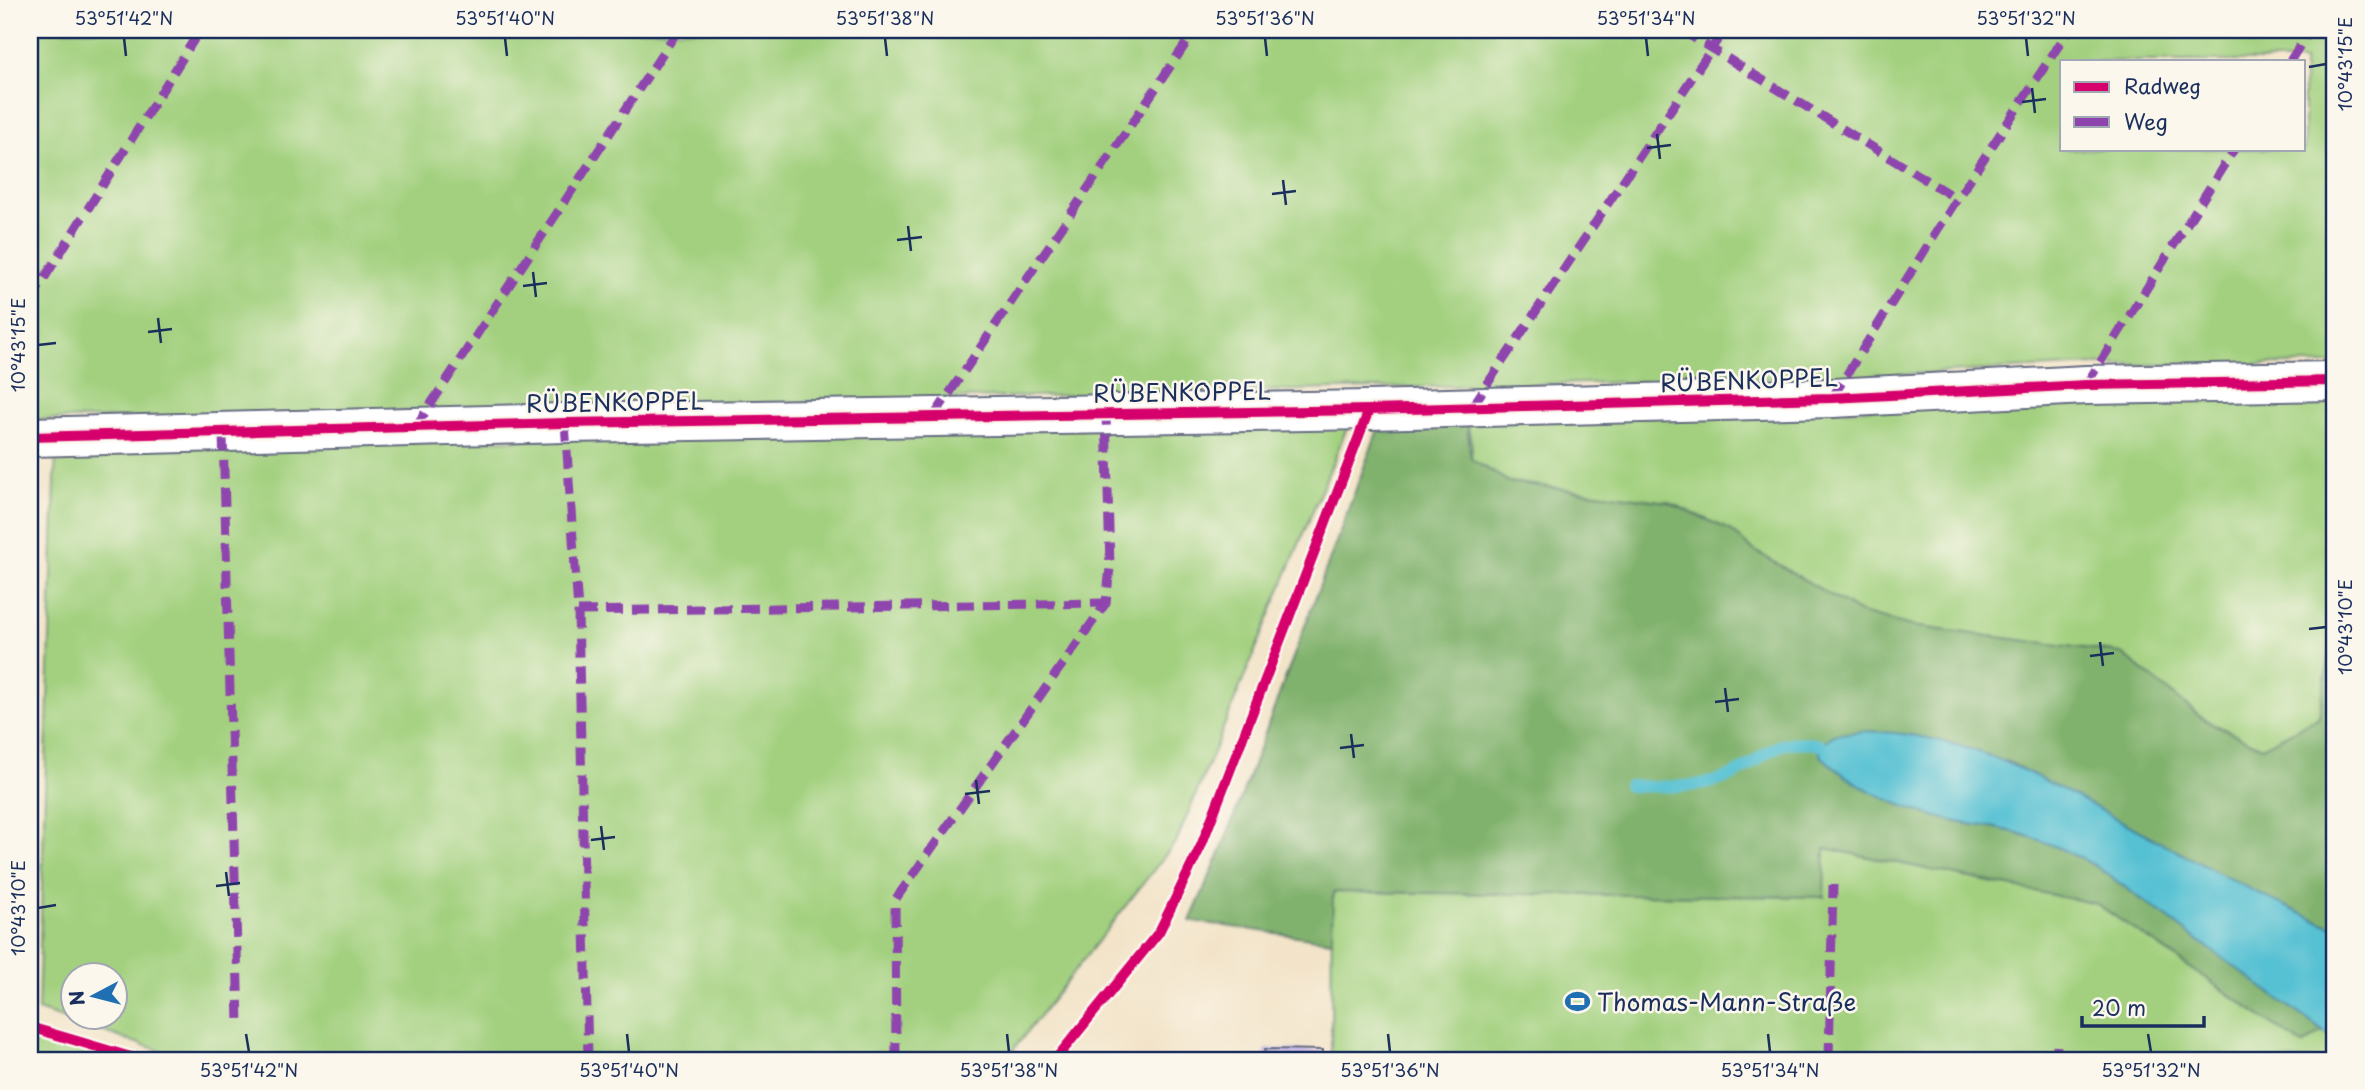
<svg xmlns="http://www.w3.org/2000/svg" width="2365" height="1090" viewBox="0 0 2365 1090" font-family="'Playpen Sans',sans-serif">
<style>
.green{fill:#a2d07e;stroke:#5e806e;stroke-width:2;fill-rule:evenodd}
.forest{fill:#81b26d;stroke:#4e7066;stroke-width:2}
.water{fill:#57c1d3;stroke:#397898;stroke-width:2}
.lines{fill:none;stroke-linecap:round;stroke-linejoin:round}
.stream{stroke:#57c1d3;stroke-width:12}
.building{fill:#bbade5}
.street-casing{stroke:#676e83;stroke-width:42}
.street{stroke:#fff;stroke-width:38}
.quiet{stroke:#8e44ad;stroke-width:9;stroke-dasharray:18 9;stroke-linecap:butt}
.cycleway-casing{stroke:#fbf7ec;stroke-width:15}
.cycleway{stroke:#d6006c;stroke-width:10}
.ticks{fill:none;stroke:#1b2f5e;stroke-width:2.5}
.labels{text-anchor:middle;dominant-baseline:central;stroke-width:5;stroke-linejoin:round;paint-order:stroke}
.street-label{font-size:24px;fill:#1b2f5e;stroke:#fbf7ec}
.poi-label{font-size:24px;fill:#1b2f5e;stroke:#fbf7ec;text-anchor:start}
.neatline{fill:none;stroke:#1b2f5e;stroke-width:2.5}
.ticks-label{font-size:18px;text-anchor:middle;fill:#1b2f5e}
</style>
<rect width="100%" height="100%" fill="#fbf7ec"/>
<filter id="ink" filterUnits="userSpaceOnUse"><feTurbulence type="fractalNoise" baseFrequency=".0143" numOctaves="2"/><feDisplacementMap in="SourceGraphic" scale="14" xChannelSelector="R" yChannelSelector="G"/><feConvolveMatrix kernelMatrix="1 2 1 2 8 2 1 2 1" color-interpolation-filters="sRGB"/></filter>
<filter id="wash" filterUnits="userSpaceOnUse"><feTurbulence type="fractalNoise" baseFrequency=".00686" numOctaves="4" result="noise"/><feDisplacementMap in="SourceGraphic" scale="28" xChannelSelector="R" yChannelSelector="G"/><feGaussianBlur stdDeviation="1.57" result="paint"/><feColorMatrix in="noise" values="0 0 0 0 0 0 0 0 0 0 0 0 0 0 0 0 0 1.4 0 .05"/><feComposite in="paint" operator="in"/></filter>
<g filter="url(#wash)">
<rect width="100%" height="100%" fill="#f3e4c9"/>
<g class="green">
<path d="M30,30H2335V364L2097,365L1844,377L30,420ZM2062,61H2304V149H2062Z"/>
<polygon points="2335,393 2335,655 2329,657 2319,717 2262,748 2203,719 2121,653 1911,626 1861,613 1752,549 1730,530 1668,502 1509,482 1471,459 1472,446 1467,422"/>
<path d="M1349,423L1177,840L1005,1060H188L38,1010L56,449ZM74,974H116V1016H74Z"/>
<polygon points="1825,848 2097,904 2303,1045 2323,1031 2335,1040 2335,1060 1331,1060 1332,892 1824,897"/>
<polygon points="32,1031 126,1060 30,1060"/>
</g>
<polygon class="forest" points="1467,422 1471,459 1509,482 1668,502 1730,530 1752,549 1861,613 1911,626 2121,653 2203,719 2262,747 2319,717 2329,657 2335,655 2335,928 2265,899 2007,761 1850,778 1874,791 1956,822 2000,828 2054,844 2096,866 2323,1031 2303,1045 2097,904 1825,848 1824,897 1333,892 1332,941 1190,921 1221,851 1380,424"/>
<path class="water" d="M1863,731C1965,733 2034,774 2121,821C2192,859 2261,898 2335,928V1040L2096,866C2065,850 2035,836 2001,829C1986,825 1969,825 1953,821C1906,810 1856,790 1820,755V745L1834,735Z"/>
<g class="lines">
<path class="stream" d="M1628,786C1662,786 1699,790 1731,776C1771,757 1769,735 1820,745"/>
</g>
<g id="blocks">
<polygon class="building" points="1265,1049 1323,1050 1323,1060 1264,1060"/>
</g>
</g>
<g filter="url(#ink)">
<use href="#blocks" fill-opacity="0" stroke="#676e83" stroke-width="2"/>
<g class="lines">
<defs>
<polyline id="street" points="30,437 565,423 1369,410 1832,398 2086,385 2335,381"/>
</defs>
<use href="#street" class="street-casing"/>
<use href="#street" class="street"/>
<g class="quiet">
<polyline points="1681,30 1957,199"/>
<polyline points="2290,61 2310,30"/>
<polyline points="30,301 200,30"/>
<polyline points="2086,385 2234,149"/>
<polyline points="1832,398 1957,199 2069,30"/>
<polyline points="1472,407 1724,30"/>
<polyline points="934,416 1195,30"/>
<polyline points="565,423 578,611 588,1060"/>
<polyline points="415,428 678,30"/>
<polyline points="223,434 239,1024"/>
<polyline points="578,611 1106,603"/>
<polyline points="896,1060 895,900 1106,603 1110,568 1106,412"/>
<polyline points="1829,1060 1833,885"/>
<polyline points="2056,1060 2057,1046"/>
</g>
<defs>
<g id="cycleway">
<polyline points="30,437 565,423 1369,410 1832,398 2086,385 2335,381"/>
<polyline points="30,1027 141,1060"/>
<polyline points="1055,1060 1159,932 1201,846 1369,410"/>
</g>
</defs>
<use href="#cycleway" class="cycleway-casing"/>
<use href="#cycleway" class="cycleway"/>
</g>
</g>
<path class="ticks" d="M124,38L126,56M505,38L507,56M885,38L887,56M1265,38L1267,56M1646,38L1648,56M2026,38L2028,56M2309,67L2326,64M2032,88L2035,113M2022,102L2046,99M1657,134L1660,159M1647,148L1671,145M1283,180L1286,205M1272,194L1296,191M908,226L911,251M897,240L922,237M533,272L536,297M523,286L547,283M158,318L161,343M148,332L172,329M38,345L56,343M2309,629L2326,627M2100,642L2103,666M2090,656L2114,653M1725,688L1728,712M1715,702L1739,699M1351,734L1354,758M1340,748L1364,745M976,780L979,804M965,794L990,791M601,826L604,850M591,840L615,837M226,872L229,896M216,886L240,883M38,908L56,905M246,1034L249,1052M627,1034L629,1052M1007,1034L1009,1052M1388,1034L1390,1052M1768,1034L1770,1052M2148,1034L2151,1052"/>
<defs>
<symbol id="stadium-bare" viewBox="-9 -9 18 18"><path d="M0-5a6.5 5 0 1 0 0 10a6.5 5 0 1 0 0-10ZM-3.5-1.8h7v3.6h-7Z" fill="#1f6fb2" stroke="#fbf7ec" stroke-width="2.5" paint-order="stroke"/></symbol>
</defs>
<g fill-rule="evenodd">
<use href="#stadium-bare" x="1560" y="984" width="35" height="35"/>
</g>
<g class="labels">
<g class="street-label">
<text transform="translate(1749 379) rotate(-2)">RÜBENKOPPEL</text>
<text transform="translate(1182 391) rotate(-1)">RÜBENKOPPEL</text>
<text transform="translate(615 401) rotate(-1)">RÜBENKOPPEL</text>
</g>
<g class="poi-label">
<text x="1597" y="1001">Thomas-Mann-Straße</text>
</g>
</g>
<rect width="2365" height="1090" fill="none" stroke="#fbf7ec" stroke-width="77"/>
<rect x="2060" y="60" width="245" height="91" fill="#fbf7ec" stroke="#a1a7b3" stroke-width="2"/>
<rect x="2074" y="82" width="35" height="10" fill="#d6006c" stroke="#a1a7b3" stroke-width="2"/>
<text x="2124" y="94" font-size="21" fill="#1b2f5e">Radweg</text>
<rect x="2074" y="117" width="35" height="10" fill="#8e44ad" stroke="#a1a7b3" stroke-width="2"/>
<text x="2124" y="130" font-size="21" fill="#1b2f5e">Weg</text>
<g transform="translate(94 996) rotate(263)"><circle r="33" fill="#fbf7ec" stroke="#a1a7b3" stroke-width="2"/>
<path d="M0-5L12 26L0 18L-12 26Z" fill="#1f6fb2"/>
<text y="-10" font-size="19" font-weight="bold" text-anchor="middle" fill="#1b2f5e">N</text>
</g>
<path d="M2082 1016v10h122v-10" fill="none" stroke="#1b2f5e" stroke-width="3.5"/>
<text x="2092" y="1016" font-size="21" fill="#1b2f5e" stroke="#fbf7ec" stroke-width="5" paint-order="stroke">20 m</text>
<rect x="38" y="38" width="2288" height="1014" class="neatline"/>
<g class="ticks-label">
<text x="124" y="25">53°51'42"N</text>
<text x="505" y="25">53°51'40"N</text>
<text x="885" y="25">53°51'38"N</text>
<text x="1265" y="25">53°51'36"N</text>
<text x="1646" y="25">53°51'34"N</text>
<text x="2026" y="25">53°51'32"N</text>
<text transform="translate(2346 64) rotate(-90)" y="6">10°43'15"E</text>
<text transform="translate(19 345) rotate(-90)" y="6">10°43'15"E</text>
<text transform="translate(2346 627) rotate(-90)" y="6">10°43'10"E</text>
<text transform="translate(19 908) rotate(-90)" y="6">10°43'10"E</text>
<text x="249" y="1077">53°51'42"N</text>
<text x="629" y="1077">53°51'40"N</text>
<text x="1009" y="1077">53°51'38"N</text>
<text x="1390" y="1077">53°51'36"N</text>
<text x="1770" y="1077">53°51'34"N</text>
<text x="2151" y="1077">53°51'32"N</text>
</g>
</svg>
